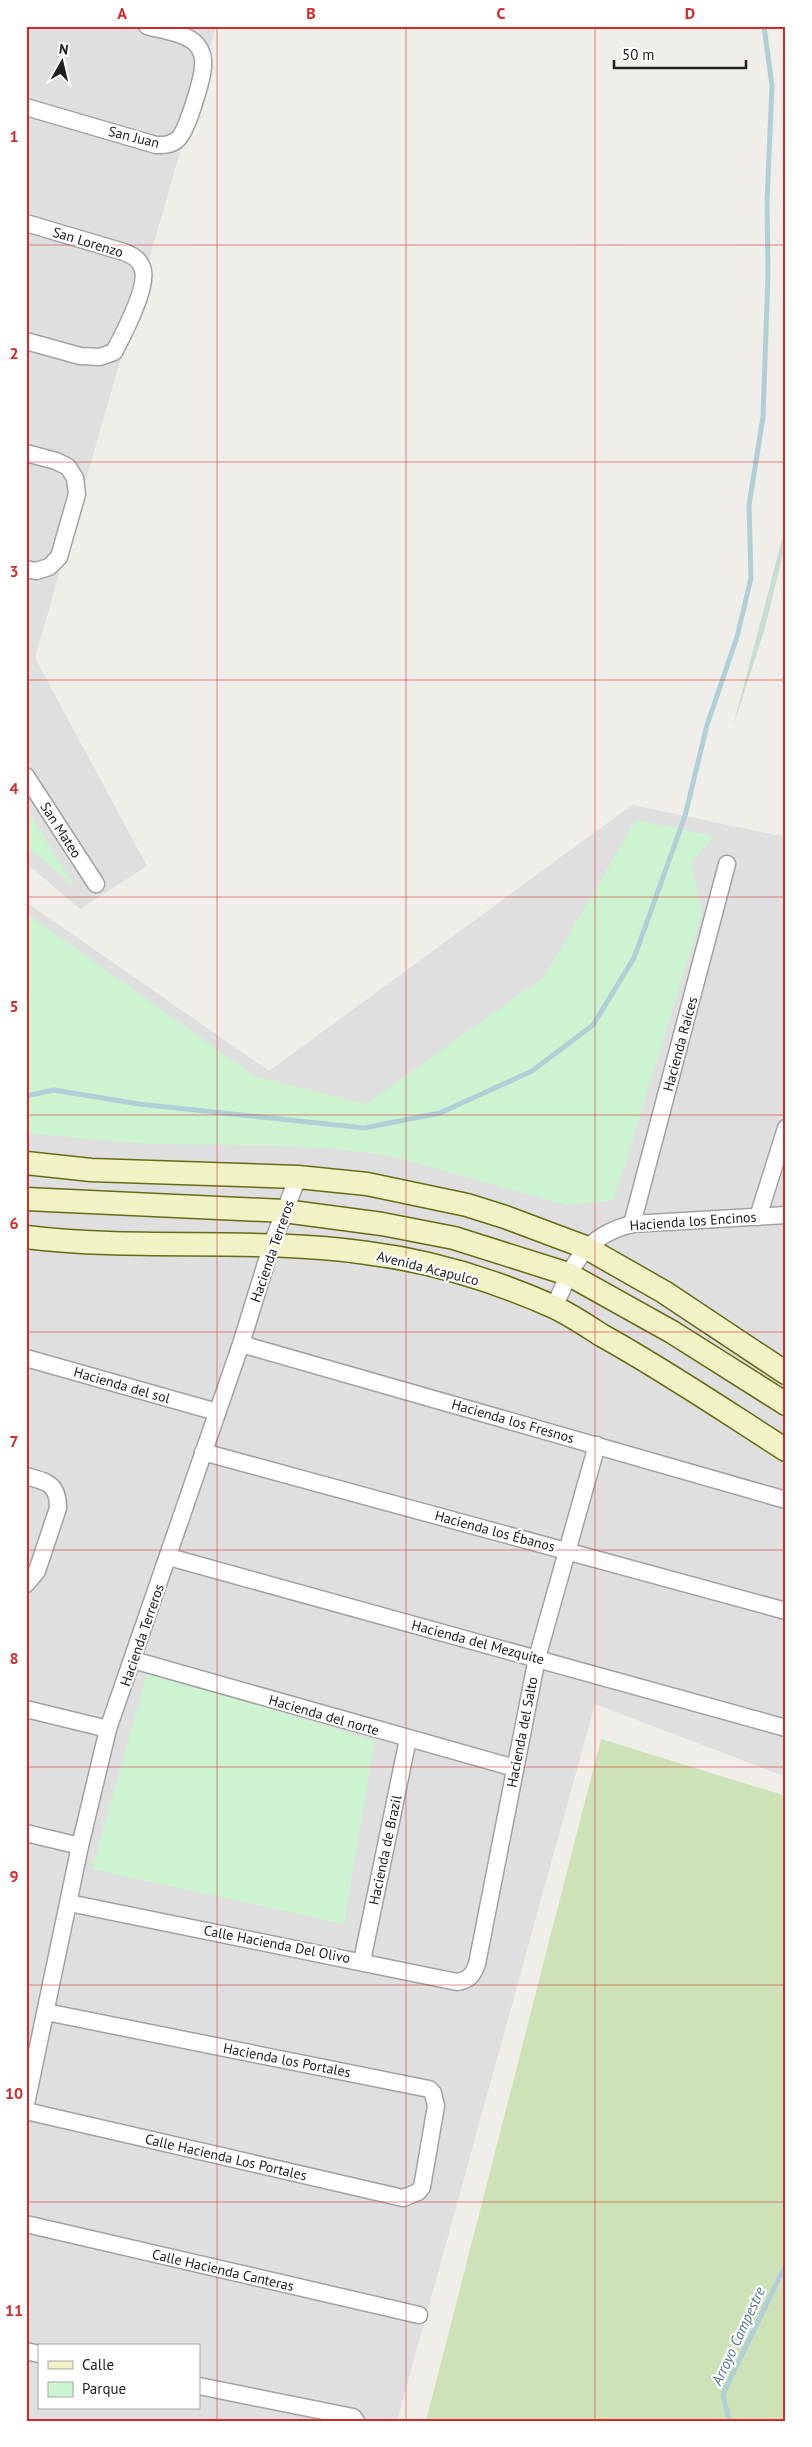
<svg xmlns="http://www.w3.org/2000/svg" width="812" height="2447" viewBox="0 0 812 2447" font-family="'PT Sans',sans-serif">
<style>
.residential{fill:#dfdfdf;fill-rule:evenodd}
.grass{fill:#cde3b7}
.wetland{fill:#c9dcd3}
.park{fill:#cdf4d0}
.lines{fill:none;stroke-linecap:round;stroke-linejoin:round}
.stream{stroke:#b0d0d8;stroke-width:5}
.street-casing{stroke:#a2a2a2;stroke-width:19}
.secondary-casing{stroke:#656d14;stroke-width:25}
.street{stroke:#fff;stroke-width:16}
.secondary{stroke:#f1f2c5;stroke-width:22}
.grid{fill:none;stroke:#d62828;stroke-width:1;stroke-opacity:0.55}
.labels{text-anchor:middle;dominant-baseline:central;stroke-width:4.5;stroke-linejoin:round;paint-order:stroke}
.street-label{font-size:14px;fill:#212121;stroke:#fff}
.water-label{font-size:15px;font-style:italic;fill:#527697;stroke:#fff}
.neatline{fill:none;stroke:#d62828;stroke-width:2}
.grid-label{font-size:16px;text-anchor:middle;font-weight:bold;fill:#d62828}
</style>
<rect width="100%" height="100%" fill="#f0eee9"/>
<g class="residential">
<polygon points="26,26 216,26 35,658 147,866 80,909 26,863"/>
<path d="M632,805L786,837V1777L595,1704L397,2421H26V902L269,1071ZM39,2346H199V2408H39Z"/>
</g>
<polygon class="grass" points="601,1739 786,1796 786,2421 426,2421"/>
<polygon class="wetland" points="786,524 786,542 764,631 733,727"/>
<g class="park">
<polygon points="26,809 75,886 26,846"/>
<polygon points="636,820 714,836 691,863 702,914 614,1200 567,1205 391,1156 338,1149 261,1145 149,1144 26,1133 26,913 254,1076 366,1104 544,977"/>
<polygon points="148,1671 375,1741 344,1924 92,1869"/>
</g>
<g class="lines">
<g class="stream">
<polyline points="26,1096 54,1090 139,1104 364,1128 440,1113 532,1071 593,1025 634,958 685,816 707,725 737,637 751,578 749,505 763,417 768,274 767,202 772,86 764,26"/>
<polyline points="729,2421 723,2394 786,2264"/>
</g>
<defs>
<g id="street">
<path d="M26,107L156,145C165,145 171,145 178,139C187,131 202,80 203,67C204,59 202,51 197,45C187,33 161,30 147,26"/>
<path d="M26,223L124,252C133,256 138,258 142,267C150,284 123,335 114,352L100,357L80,356L26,341"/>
<polyline points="26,453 56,461 68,467 75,478 77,494 59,557 49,567 36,571 26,569"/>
<polyline points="26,776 96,884"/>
<polyline points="758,1217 786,1128"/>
<polyline points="632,1224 727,864"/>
<path d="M554,1308C572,1265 584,1236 632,1224L786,1215"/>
<polyline points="241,1344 786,1500"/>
<polyline points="26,1358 217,1412"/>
<polyline points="203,1452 786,1611"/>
<path d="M26,1476C47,1482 58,1483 58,1508L37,1571L26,1584"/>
<polyline points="169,1557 786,1728"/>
<polyline points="133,1660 515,1768"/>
<polyline points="26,1709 108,1729"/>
<polyline points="26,1833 80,1846"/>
<path d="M69,1903L457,1982C469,1980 473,1975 477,1964L537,1658L597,1445"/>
<polyline points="362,1961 408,1739"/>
<polyline points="26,2104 80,1846 108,1729 241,1344 272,1244 298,1177"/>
<polyline points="26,2111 403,2198 418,2192 422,2187 436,2106 433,2093 429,2089 46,2012"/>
<polyline points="26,2224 419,2315"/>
<polyline points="26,2351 39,2354"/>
<polyline points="199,2386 353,2417 356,2421"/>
</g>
<g id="secondary">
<polyline points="26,1163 91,1170 298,1177 367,1184 467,1205 505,1217 585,1247 664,1292 786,1373"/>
<polyline points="26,1199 284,1211 382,1224 454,1238 568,1274 672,1332 786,1404"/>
<path d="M26,1237C139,1251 254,1237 367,1253C430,1261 496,1281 554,1307C571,1315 587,1326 603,1336C666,1371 725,1411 786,1450"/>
</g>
</defs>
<use href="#street" class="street-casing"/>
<use href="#secondary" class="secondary-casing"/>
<use href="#street" class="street"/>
<use href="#secondary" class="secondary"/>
</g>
<path class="grid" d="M217,26V2421M406,26V2421M595,26V2421M26,245H786M26,462H786M26,680H786M26,897H786M26,1115H786M26,1332H786M26,1550H786M26,1767H786M26,1985H786M26,2202H786"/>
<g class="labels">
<g class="street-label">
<text transform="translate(134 137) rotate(14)">San Juan</text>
<text transform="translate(88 242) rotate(17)">San Lorenzo</text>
<text transform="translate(61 830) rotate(57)">San Mateo</text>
<text transform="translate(680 1044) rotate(-75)">Hacienda Raíces</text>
<text transform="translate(693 1221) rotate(-4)">Hacienda los Encinos</text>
<text transform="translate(272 1251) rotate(-71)">Hacienda Terreros</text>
<text transform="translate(428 1268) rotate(14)">Avenida Acapulco</text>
<text transform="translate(122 1385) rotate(16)">Hacienda del sol</text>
<text transform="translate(513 1421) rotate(16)">Hacienda los Fresnos</text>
<text transform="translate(495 1531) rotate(15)">Hacienda los Ébanos</text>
<text transform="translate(142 1635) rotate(-71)">Hacienda Terreros</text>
<text transform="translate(478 1642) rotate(15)">Hacienda del Mezquite</text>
<text transform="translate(324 1715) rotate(16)">Hacienda del norte</text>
<text transform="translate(522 1732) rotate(-79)">Hacienda del Salto</text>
<text transform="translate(385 1850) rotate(-78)">Hacienda de Brazil</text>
<text transform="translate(277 1944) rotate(11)">Calle Hacienda Del Olivo</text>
<text transform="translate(287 2060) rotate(11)">Hacienda los Portales</text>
<text transform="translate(226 2157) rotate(13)">Calle Hacienda Los Portales</text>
<text transform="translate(223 2270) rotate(13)">Calle Hacienda Canteras</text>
</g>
<g class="water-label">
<text transform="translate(738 2336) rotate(-65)">Arroyo Campestre</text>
</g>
</g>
<rect width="812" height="2447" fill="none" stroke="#ffffff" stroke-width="55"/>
<rect x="38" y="2344" width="162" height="65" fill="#ffffff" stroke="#a6a6a6"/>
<rect x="48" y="2361" width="25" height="8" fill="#f1f2c5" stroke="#a6a6a6"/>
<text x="82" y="2370" font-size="15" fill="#212121">Calle</text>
<rect x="48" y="2382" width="25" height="15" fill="#cdf4d0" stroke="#a6a6a6"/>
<text x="82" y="2394" font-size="15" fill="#212121">Parque</text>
<g transform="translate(62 62) rotate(8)" stroke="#ffffff" stroke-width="4" paint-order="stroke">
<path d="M0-4L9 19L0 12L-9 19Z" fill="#212121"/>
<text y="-8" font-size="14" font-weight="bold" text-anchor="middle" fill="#212121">N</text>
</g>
<path d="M614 60v8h132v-8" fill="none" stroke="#212121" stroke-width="2.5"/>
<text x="622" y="60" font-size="15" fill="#212121" stroke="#ffffff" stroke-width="4" paint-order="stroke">50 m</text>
<rect x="28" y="28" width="756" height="2392" class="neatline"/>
<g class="grid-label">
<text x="122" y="19">A</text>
<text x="311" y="19">B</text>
<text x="501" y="19">C</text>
<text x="690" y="19">D</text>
<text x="14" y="142">1</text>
<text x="14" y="359">2</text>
<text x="14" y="577">3</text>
<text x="14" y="794">4</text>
<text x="14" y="1012">5</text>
<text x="14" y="1229">6</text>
<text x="14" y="1447">7</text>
<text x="14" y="1664">8</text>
<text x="14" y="1882">9</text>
<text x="14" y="2099">10</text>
<text x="14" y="2316">11</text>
</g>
</svg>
